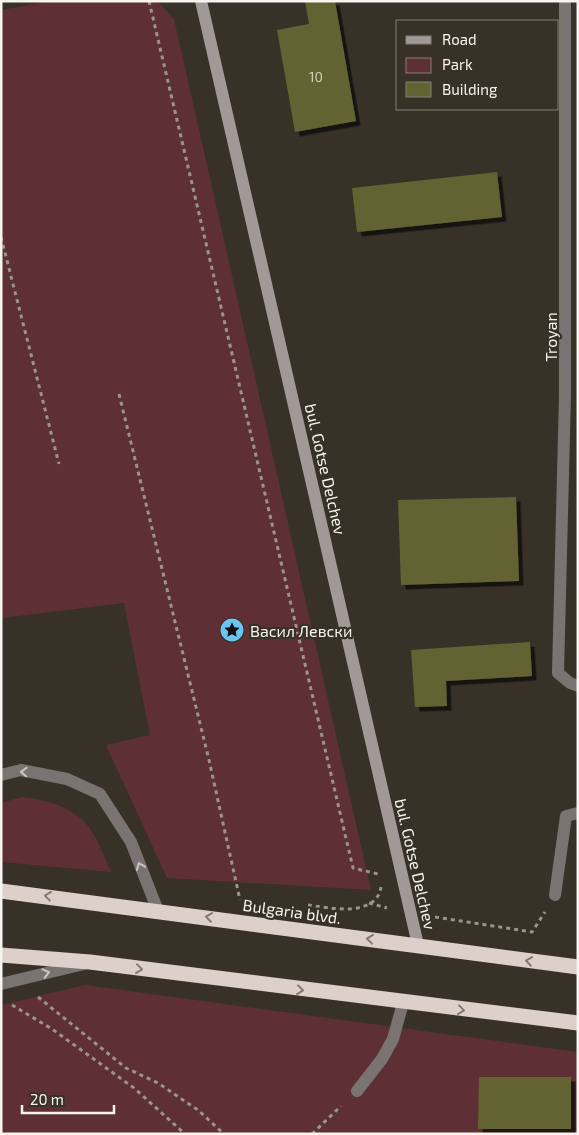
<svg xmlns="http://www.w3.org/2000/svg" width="579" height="1135" viewBox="0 0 579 1135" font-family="'Exo 2',sans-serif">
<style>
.green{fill:#5e3035}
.building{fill:#636231;filter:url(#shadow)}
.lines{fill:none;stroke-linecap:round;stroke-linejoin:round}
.path{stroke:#99948d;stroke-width:3;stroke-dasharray:4 4;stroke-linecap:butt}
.lane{stroke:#797472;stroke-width:12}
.street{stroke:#797472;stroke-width:12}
.secondary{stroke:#a29996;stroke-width:12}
.highway{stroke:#ddd0ca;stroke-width:15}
.oneway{stroke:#cbc7c3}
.oneway2{stroke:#827971}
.labels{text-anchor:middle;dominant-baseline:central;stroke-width:4.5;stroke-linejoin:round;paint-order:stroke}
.number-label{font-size:14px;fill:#d2cfbf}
.street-label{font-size:16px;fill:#f7f3ee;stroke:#373128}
.poi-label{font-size:16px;fill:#f7f3ee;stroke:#373128;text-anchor:start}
</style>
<defs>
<filter id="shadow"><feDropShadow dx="4.5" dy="4.5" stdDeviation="0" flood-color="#0009"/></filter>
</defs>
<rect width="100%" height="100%" fill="#373128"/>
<g class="green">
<polygon points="51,1 157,1 174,19 371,890 167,878 106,745 150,735 124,603 1,618 1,10"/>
<path d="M22,797C47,799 79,809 93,833C100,845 105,859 111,872L1,862V803Z"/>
<polygon points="85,985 578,1052 578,1134 1,1134 1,1005"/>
</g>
<g class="building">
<polygon points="305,1 335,1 356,121 295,132 277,30 309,24"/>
<polygon points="497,172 502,217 357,232 352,188"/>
<polygon points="516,497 519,581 401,585 398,500"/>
<polygon points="530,642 532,676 446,681 447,706 415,707 411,650"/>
<polygon points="479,1077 571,1077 571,1129 478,1129"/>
</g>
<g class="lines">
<g class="path">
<polyline points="149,1 353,868 378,874"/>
<polyline points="1,237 59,464"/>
<polyline points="119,394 209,760 240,900"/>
<polyline points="369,903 387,908"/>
<path d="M308,905C329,908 376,918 381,887"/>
<polyline points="435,917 532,932 545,912"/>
<polyline points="38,997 126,1068 158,1083 198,1110 224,1134"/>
<polyline points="12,1005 52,1029 134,1088 185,1134"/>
<polyline points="312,1134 341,1106"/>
</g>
<g class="lane">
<polyline points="1,775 21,770 67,779 100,794 131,842 158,911"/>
<polyline points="555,895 566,816 578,813"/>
<polyline points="1,984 84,964"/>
<polyline points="357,1091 382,1059 393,1039 403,1003"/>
</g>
<polyline class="street" points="565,1 565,395 558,673 570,683 578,686"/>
<polyline class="secondary" points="201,1 418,945"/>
<g class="highway">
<polyline points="1,891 578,967"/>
<polyline points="1,955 90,962 578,1023"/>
</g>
</g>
<defs><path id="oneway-chevron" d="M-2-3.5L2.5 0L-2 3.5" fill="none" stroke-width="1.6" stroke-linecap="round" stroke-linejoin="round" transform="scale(1.25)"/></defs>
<g class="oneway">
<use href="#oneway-chevron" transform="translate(24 772) rotate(-178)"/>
<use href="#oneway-chevron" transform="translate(140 866) rotate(-112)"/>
<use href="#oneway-chevron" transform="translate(46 973) rotate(-14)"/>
</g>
<g class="oneway2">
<use href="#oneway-chevron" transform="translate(48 896) rotate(-173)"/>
<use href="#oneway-chevron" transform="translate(209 917) rotate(-172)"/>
<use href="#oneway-chevron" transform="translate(370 939) rotate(-173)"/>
<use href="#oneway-chevron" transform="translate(529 961) rotate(-172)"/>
<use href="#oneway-chevron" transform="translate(139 969) rotate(7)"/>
<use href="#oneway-chevron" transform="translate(300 990) rotate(7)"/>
<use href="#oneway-chevron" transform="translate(461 1010) rotate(7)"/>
</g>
<defs>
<symbol id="sight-disc" viewBox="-11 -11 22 22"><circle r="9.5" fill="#6bc3f2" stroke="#373128"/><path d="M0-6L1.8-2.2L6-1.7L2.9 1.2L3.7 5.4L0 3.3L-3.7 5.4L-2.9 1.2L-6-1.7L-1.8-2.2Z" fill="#111"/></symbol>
</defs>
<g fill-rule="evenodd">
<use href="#sight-disc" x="218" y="616" width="28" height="28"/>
</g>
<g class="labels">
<g class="number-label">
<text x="316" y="76">10</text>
</g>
<g class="street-label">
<text transform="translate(550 337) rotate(-90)">Troyan</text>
<text transform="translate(326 469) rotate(77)">bul. Gotse Delchev</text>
<text transform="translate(416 864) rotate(77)">bul. Gotse Delchev</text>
<text transform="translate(292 911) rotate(8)">Bulgaria blvd.</text>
</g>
<g class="poi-label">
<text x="250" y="630">Васил Левски</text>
</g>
</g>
<rect width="579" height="1135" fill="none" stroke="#f7f3ee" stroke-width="5"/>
<rect x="396" y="20" width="162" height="90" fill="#373128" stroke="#847f77"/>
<rect x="406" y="36" width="25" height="8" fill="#a29996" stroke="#847f77"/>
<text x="442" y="45" font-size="15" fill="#f7f3ee">Road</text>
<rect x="406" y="58" width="25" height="15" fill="#5e3035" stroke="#847f77"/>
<text x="442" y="70" font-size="15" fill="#f7f3ee">Park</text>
<rect x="406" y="82" width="25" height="15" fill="#636231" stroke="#847f77"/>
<text x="442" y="95" font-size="15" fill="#f7f3ee">Building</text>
<path d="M22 1105v8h92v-8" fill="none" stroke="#f7f3ee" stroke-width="2.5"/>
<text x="30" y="1105" font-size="15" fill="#f7f3ee" stroke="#373128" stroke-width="4" paint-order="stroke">20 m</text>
</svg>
